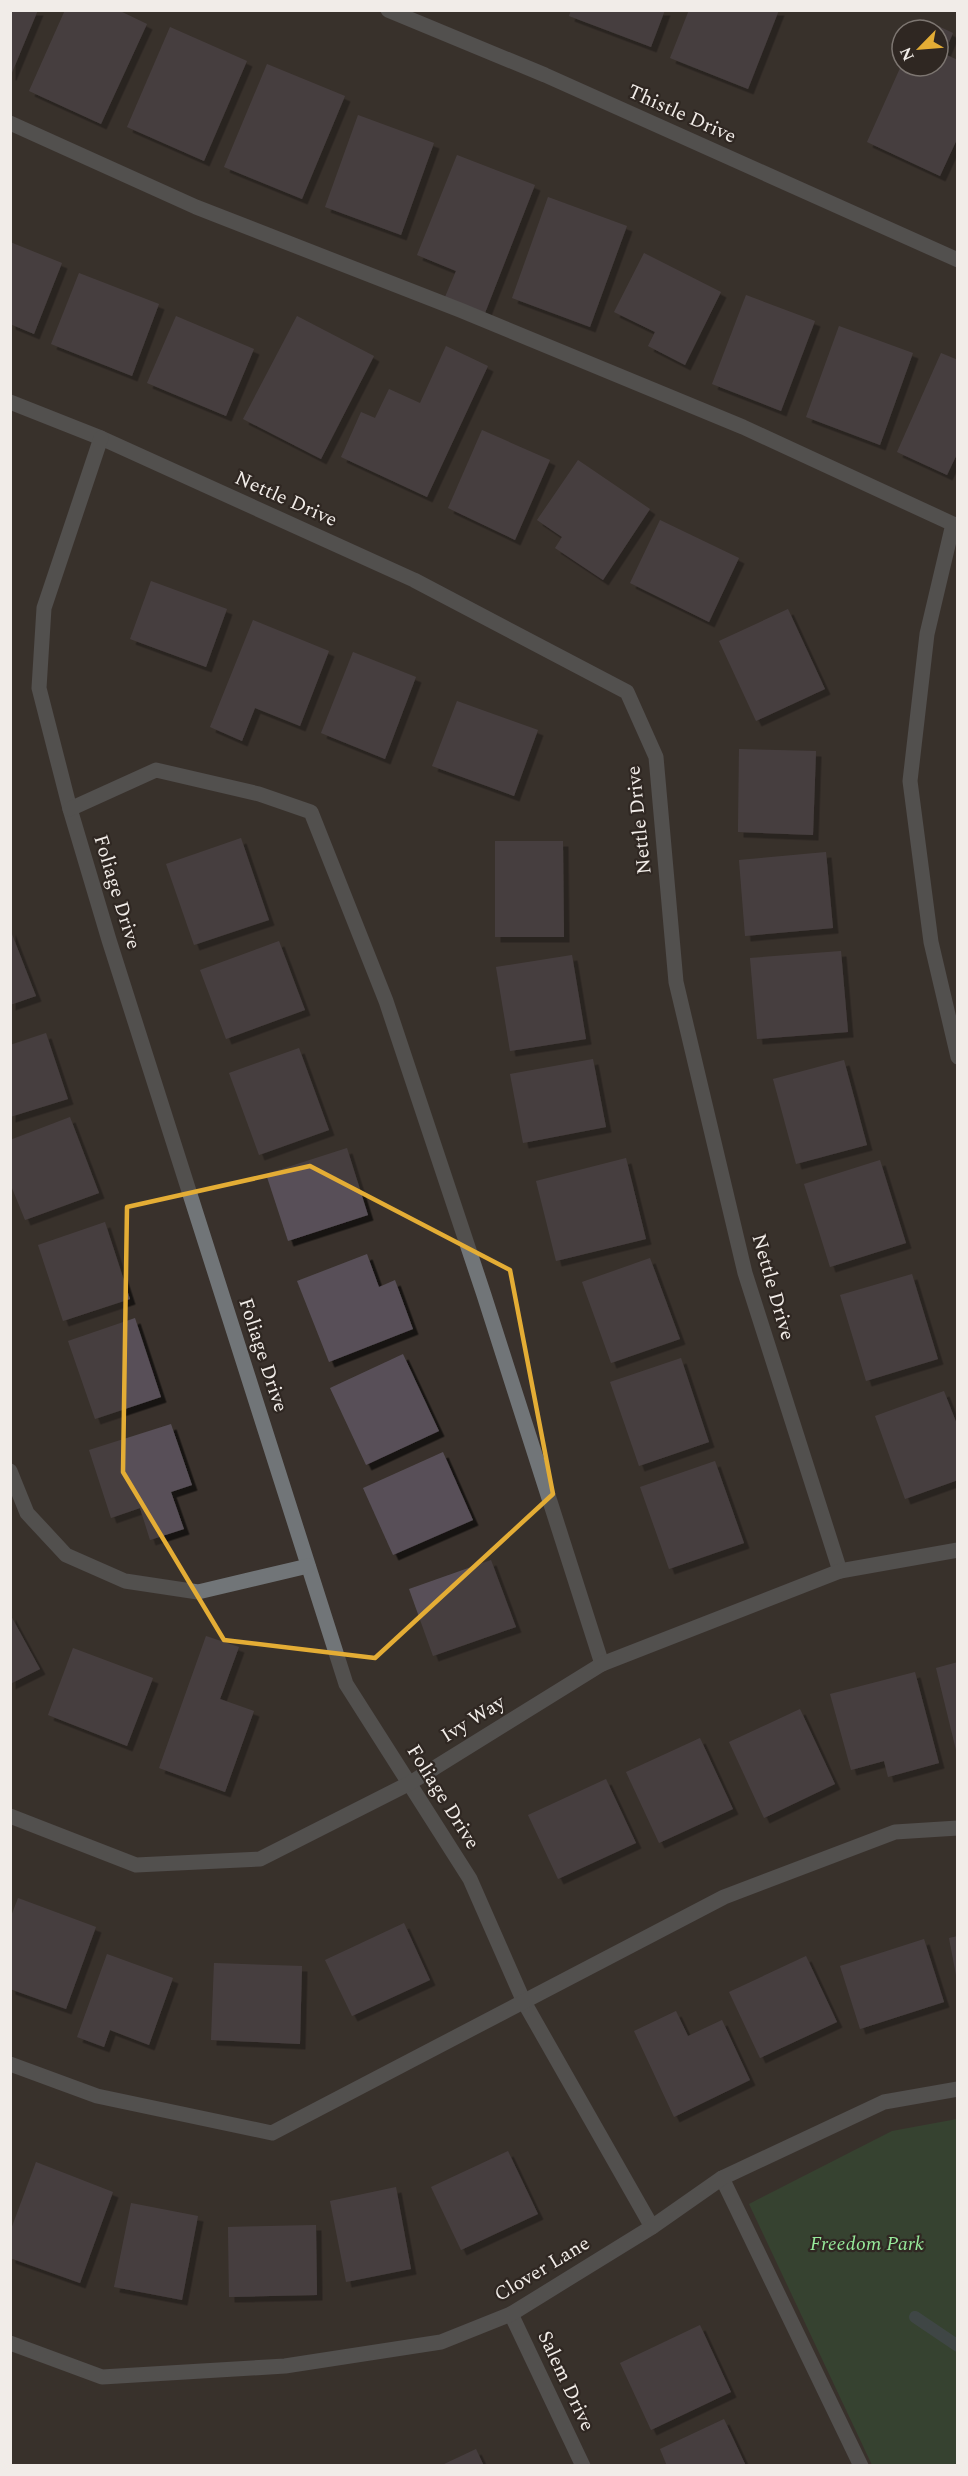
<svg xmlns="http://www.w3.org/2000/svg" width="968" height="2476" viewBox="0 0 968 2476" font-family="Spectral,serif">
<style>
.green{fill:#335835}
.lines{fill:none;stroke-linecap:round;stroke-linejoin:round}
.stream{stroke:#486064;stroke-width:12}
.building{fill:#585058;filter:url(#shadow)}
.minor{stroke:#717578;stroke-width:15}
.marked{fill:none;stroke:#e4ad35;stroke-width:4.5;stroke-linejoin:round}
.labels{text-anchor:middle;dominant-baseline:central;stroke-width:4.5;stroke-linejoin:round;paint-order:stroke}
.street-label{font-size:20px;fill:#f1ece8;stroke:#2f2722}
.park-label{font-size:20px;font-style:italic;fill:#97ea9b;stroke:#2f2722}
</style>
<defs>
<filter id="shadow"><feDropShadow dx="5.5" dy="5.5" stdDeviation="0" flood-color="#0009"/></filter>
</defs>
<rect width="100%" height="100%" fill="#39312c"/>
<polygon class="green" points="957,2119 957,2465 872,2465 749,2204 892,2131"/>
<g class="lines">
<polyline class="stream" points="915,2317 958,2346"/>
</g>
<g class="building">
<polygon points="10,10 38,10 11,75 10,75"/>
<polygon points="65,10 118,10 147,24 101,124 29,91"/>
<polygon points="571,10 665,10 651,47 569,16"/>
<polygon points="689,10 779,10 748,89 670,58"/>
<polygon points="923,19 953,33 944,54 958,60 958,137 940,176 867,142 901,66 938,66 938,30 918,30"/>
<polygon points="170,27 247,61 204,161 127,127"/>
<polygon points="267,64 345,96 302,199 224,167"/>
<polygon points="358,115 434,143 401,235 325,207"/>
<polygon points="457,155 535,185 485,313 445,297 456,271 417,255"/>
<polygon points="548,197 627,226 590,327 512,298"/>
<polygon points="10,242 62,263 34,334 10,324"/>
<polygon points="644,253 721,292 685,365 648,346 655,332 614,312"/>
<polygon points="79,273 159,304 132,376 51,344"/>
<polygon points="746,295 815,321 781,411 712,384"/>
<polygon points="176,316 254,349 226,416 147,383"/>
<polygon points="297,316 374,356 321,459 243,419"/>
<polygon points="839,326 913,353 880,445 806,417"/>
<polygon points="446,346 488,366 427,497 341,457 361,412 375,418 389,389 420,403"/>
<polygon points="941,353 958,360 958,452 947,475 897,452"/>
<polygon points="482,430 550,460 515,540 448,508"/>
<polygon points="578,460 650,509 603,580 555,548 562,537 537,520"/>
<polygon points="660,520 739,558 709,622 630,583"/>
<polygon points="151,581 227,609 206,667 130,639"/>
<polygon points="788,609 825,689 756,721 719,641"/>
<polygon points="253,620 329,651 300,726 255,708 242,741 210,727"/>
<polygon points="353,652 416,677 385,759 321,733"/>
<polygon points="457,701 538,730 514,796 432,766"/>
<polygon points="739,749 816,751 813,835 738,832"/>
<polygon points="241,838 269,920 194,945 166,864"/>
<polygon points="495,841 563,841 564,937 495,937"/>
<polygon points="826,852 833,928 745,936 739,860"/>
<polygon points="10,929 36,996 10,1005"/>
<polygon points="279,941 305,1010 226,1039 200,970"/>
<polygon points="841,951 848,1032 757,1039 750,958"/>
<polygon points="572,955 586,1039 510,1051 496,967"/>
<polygon points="46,1033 68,1099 10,1117 10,1045"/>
<polygon points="299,1048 329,1130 259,1155 229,1073"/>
<polygon points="593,1059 606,1127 523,1143 510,1074"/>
<polygon points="844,1060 867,1145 796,1164 773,1079"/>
<polygon points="70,1117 99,1193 25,1220 10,1183 10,1140"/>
<polygon points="347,1148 368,1215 288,1241 266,1174"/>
<polygon points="626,1158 646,1239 556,1261 536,1181"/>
<polygon points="880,1160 906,1243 830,1267 804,1184"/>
<polygon points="105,1222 130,1299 63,1321 38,1245"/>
<polygon points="367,1254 379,1287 395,1280 413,1329 329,1362 297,1281"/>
<polygon points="650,1258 680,1339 611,1363 582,1282"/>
<polygon points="912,1274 938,1359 866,1381 840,1295"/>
<polygon points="135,1318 161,1397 95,1419 68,1341"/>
<polygon points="403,1354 439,1431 366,1465 330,1388"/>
<polygon points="681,1358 709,1442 639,1466 610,1382"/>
<polygon points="944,1391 958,1427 958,1480 905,1499 875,1416"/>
<polygon points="171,1424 192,1485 171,1492 184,1529 150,1540 140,1508 111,1518 89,1450"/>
<polygon points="443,1452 473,1520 393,1555 363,1488"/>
<polygon points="715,1461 744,1543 669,1569 640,1487"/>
<polygon points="491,1560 516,1627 433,1656 409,1589"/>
<polygon points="10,1614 40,1669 10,1684"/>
<polygon points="206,1636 239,1647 220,1699 254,1711 225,1792 159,1768"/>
<polygon points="73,1648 153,1678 127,1746 48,1715"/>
<polygon points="958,1662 958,1754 957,1754 936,1668"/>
<polygon points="915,1672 939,1763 888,1777 884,1761 851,1770 830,1694"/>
<polygon points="800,1709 835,1784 764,1818 729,1742"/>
<polygon points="700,1738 733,1809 659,1843 626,1772"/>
<polygon points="606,1779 636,1843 558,1879 528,1815"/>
<polygon points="18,1898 96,1927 66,2009 10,1989 10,1919"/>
<polygon points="404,1923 430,1980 352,2016 325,1960"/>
<polygon points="958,1936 958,1975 956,1975 949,1938"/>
<polygon points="924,1939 944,2002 860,2029 840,1966"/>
<polygon points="107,1954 173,1978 149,2045 110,2030 104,2047 77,2037"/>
<polygon points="806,1956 837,2022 760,2058 729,1992"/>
<polygon points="214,1963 302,1966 300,2044 211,2040"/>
<polygon points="676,2011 688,2036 722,2020 750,2080 674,2117 634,2031"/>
<polygon points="508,2151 538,2214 461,2250 431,2187"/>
<polygon points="36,2162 113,2192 80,2283 10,2258 10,2232"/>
<polygon points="396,2187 411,2269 346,2282 330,2201"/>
<polygon points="131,2203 198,2216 182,2300 114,2287"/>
<polygon points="316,2225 317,2295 229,2297 228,2227"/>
<polygon points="700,2325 731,2392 651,2430 620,2363"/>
<polygon points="724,2419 746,2466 667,2466 660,2449"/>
<polygon points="476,2449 484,2466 440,2466"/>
</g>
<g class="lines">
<g class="minor">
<polyline points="388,10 545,75 958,260"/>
<polyline points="10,123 196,207 460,310 743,427 953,524 927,634 910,781 931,942 958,1057"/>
<polyline points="10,402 101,438 414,580 627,692 656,757 676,982 745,1273 840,1571"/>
<polyline points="101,438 44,608 39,688 70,809 109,940 346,1684 470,1879 524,2002 652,2227"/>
<polyline points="70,809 156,770 259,794 311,812 386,1001 484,1295 602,1664"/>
<polyline points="10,1471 27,1513 66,1555 125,1581 198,1592 308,1566"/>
<polyline points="10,1816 136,1865 260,1859 410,1783 602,1664 840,1571 958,1550"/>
<polyline points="10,2064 97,2096 272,2133 724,1897 895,1832 958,1828"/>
<polyline points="722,2178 861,2466"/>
<polyline points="511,2314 583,2466"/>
<polyline points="10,2343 102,2377 285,2366 441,2342 511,2314 652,2227 722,2178 884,2102 958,2089"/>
</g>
</g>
<path d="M0 0H968V2476H0ZM310,1166L510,1270L553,1494L375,1658L224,1640L123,1472L127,1207Z" fill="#39312c" fill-opacity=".55" fill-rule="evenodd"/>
<path class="marked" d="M310,1166L510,1270L553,1494L375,1658L224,1640L123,1472L127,1207Z"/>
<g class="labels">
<g class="street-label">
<text transform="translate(682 114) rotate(24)">Thistle Drive</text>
<text transform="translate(286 499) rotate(24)">Nettle Drive</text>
<text transform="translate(639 820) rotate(-96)">Nettle Drive</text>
<text transform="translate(117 892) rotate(73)">Foliage Drive</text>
<text transform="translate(773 1287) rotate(74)">Nettle Drive</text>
<text transform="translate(263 1355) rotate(72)">Foliage Drive</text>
<text transform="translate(473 1719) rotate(-32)">Ivy Way</text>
<text transform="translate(443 1797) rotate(58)">Foliage Drive</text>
<text transform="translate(542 2269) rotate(-31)">Clover Lane</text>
<text transform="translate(566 2381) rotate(65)">Salem Drive</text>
</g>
<g class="park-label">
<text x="867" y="2244">Freedom Park</text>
</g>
</g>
<rect width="968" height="2476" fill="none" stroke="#f1ece8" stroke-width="24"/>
<g transform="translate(920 48) rotate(245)"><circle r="28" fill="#2f2722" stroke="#7d7671" stroke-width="1.5"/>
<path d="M0-4.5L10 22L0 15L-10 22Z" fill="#e4ad35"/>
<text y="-9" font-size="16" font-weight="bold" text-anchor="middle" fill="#f1ece8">N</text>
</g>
</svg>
